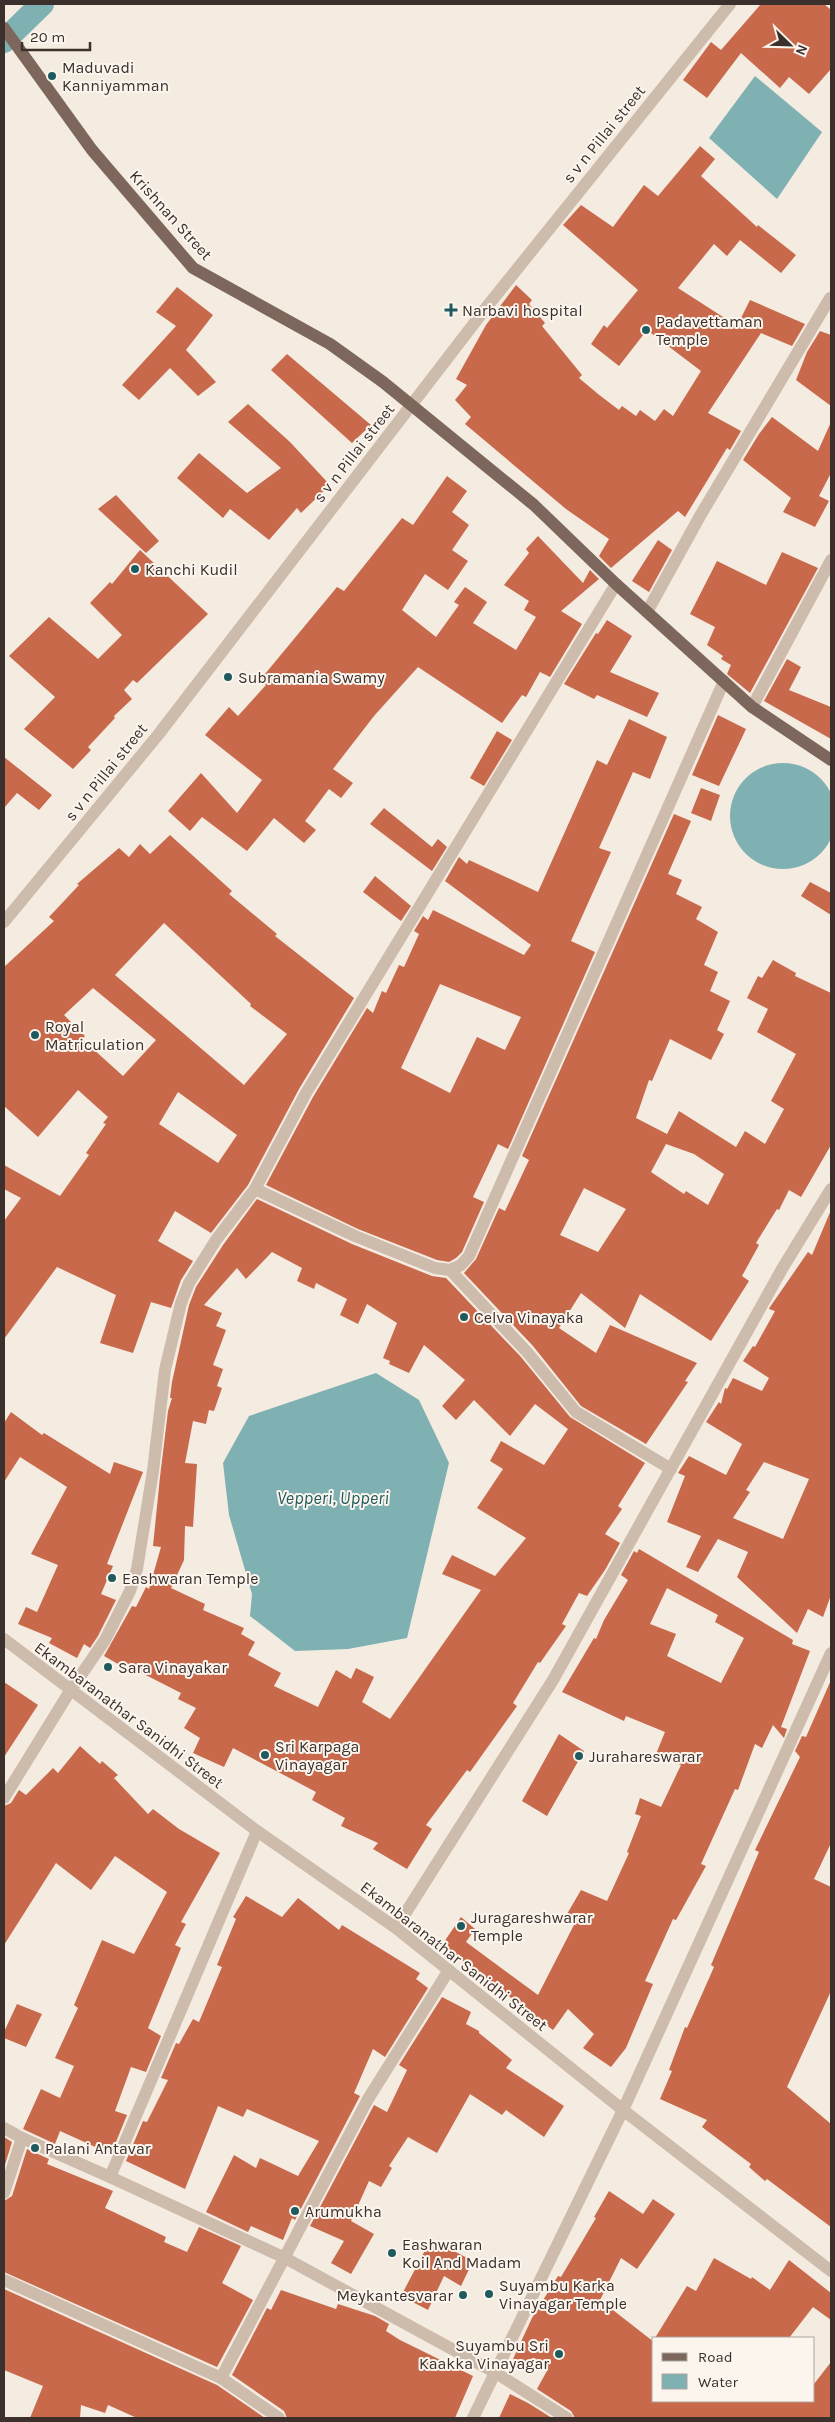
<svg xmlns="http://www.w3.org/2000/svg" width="835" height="2422" viewBox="0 0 835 2422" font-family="Karla,sans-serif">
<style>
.water{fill:#7fb0b2}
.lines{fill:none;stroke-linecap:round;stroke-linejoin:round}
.canal{stroke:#7fb0b2;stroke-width:24}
.building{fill:#c8694b;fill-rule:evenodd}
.minor{stroke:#cdbbac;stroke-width:12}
.major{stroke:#7d675c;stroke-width:12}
.poi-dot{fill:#1f5a5e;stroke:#fbf5ee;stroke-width:2}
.labels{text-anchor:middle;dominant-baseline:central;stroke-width:4;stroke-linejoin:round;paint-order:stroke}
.poi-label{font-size:16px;fill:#3b302b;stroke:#fbf5ee;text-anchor:start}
.street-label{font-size:16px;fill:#3b302b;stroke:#fbf5ee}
.water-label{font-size:18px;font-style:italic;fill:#1f5a5e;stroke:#fbf5ee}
</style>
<rect width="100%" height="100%" fill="#f4ebe1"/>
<g class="water">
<polygon points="755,76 822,132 777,199 709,138"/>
<circle cx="783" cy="816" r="53"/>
<polygon points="376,1373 419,1400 449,1463 407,1638 348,1649 295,1651 250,1616 252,1594 229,1515 223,1463 249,1416"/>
</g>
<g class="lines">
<polyline class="canal" points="4,41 42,4"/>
</g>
<g class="building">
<polygon points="761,4 824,4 831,10 831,69 809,94 789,77 780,88 741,53 707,98 683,80 711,42 721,50"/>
<polygon points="700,146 715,159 701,176 757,227 758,225 796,255 781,273 740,240 727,256 714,244 678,288 737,326 750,300 805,324 792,346 761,333 708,413 741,431 730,450 727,448 685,517 678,511 611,568 599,556 609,539 566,509 465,424 471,417 455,400 467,385 456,379 486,325 516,285 532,300 529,304 545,323 542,326 582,375 579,378 598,394 619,410 622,406 636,416 640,410 655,421 664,409 673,416 701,371 647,330 619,366 591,344 604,325 607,328 638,290 563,225 581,205 613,227 644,185 658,196"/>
<polygon points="177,287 213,315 186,350 216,382 198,396 170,368 139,400 122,385 176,326 156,312"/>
<polygon points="820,331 831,335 831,406 796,380 807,352"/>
<polygon points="287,354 371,425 352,443 271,370"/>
<polygon points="248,404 290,442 330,485 301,513 297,508 269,540 230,509 223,518 177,478 199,453 247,493 281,468 228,422"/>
<polygon points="772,417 818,451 831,422 831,473 819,496 829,501 815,527 783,512 791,498 743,460 759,434"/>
<polygon points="447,476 467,491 452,512 469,525 452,550 468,561 448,590 425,574 402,610 436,637 459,605 454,602 465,587 487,602 473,623 516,650 536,617 524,610 529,601 504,585 529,553 526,549 538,536 583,583 590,570 599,579 561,611 582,624 550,677 540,672 526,697 522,695 502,723 418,667 374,716 333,769 353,783 341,798 329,789 305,821 316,830 304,843 274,818 247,851 202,817 190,831 168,811 201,773 237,813 262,780 205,735 229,707 238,716 266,685 260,680 337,587 344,591 402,518 413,525"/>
<polygon points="116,495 159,541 146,553 98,509"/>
<polygon points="658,540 672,550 649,592 632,581"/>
<polygon points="140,550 208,614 137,683 133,680 124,690 132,699 114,716 115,718 88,747 91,750 73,769 24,729 55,697 9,656 49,617 98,659 122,635 90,603 110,582 112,584"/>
<polygon points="782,552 818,568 750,693 727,674 731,665 721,659 723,656 707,645 715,627 690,614 717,561 766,585"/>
<polygon points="607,620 632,636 610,672 659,693 647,717 597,695 594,699 564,684 596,633 598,634"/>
<polygon points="787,659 801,667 789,690 831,707 831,739 764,701"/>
<polygon points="718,715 746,729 719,786 692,775"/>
<path d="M629,719L667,737L650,779L633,772L599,848L611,852L571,941L595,952L508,1149L498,1144L473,1197L484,1202L462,1252L456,1258L449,1262L437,1260L358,1229L266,1185L313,1097L367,1008L373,1013L382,991L386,993L399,965L404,967L419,934L414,931L423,916L428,920L433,910L524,955L531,945L445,881L459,857L467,864L469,860L538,892L597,760L607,765ZM440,984L521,1017L505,1050L477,1037L450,1093L401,1068Z"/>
<polygon points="497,731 512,740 484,786 470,778"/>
<polygon points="4,757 52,795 39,810 17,793 4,808"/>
<polygon points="701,788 720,795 711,821 691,813"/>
<polygon points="384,808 432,847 438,839 447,847 432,871 370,824"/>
<path d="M674,814L691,821L668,874L682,880L676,894L702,907L696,919L718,932L704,965L718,972L710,991L730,1001L717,1030L724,1034L711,1060L670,1039L652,1081L649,1080L636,1118L667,1134L679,1111L736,1147L745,1131L765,1144L784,1109L771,1101L796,1054L757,1032L768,1009L747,998L758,976L762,978L773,960L796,973L795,976L831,993V1145L801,1197L789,1190L779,1210L777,1209L756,1243L759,1245L742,1276L749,1281L711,1341L640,1294L625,1328L581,1293L559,1328L596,1353L610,1325L697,1363L685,1381L688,1382L646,1444L581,1406L533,1346L464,1273L476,1259L499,1208L505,1211L529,1160L522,1156ZM666,1144L694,1154L724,1174L708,1205L686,1191L684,1194L651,1172ZM584,1188L626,1209L598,1252L560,1235Z"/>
<path d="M170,835L232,891L229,894L277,934L275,936L354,998L299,1089L248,1185L211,1233L175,1211L158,1241L193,1261L181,1280L171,1308L151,1302L133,1353L100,1343L116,1295L57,1267L4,1339V1221L21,1198L4,1189V1165L60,1196L89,1155L86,1153L106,1124L103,1123L108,1117L78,1090L38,1137L4,1106V967L54,921L49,917L79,885L77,884L119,848L129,857L140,844L150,854ZM164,923L251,1004L250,1006L287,1034L244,1085L115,975ZM93,988L156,1040L123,1076L82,1039L85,1036L64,1015ZM178,1092L237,1135L218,1163L159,1124Z"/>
<polygon points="375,876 411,906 401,921 363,892"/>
<polygon points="810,882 831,893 831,915 801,896"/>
<path d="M257,1199L352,1244L432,1276L446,1278L521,1357L570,1417L645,1463L618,1506L622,1509L605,1534L620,1543L605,1570L587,1596L579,1593L562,1624L566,1626L540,1663L538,1662L513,1703L517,1706L470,1772L467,1770L426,1825L432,1829L407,1869L373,1849L378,1843L341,1826L345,1818L312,1800L316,1792L233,1748L224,1767L193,1753L200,1738L184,1728L196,1708L178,1699L181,1693L134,1669L132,1672L104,1656L132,1606L136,1607L146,1587L149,1589L161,1547L153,1546L160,1477L168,1411L172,1398H170L172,1382L189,1305L196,1287L223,1245ZM272,1252L302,1268L297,1281L314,1289L316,1283L347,1299L340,1315L358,1324L367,1304L397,1323L383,1358L390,1361L389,1364L409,1373L424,1345L465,1380L442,1406L456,1420L474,1400L510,1436L535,1404L568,1429L544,1465L501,1441L490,1461L503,1469L477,1508L526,1538L495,1576L452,1555L442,1574L481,1590L390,1719L362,1702L374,1677L356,1668L351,1679L336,1670L318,1707L274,1686L281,1673L248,1655L255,1642L241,1634L244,1628L203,1610L205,1604L171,1588L184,1560L185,1526L193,1527L197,1464L185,1463L193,1421L206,1424L209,1410L214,1411L222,1388L217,1386L223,1369L213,1365L226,1330L216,1326L222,1313L204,1305L237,1268L246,1279Z"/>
<path d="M831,1210V1595L823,1617L808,1609L797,1633L737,1577L748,1552L718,1539L698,1572L686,1567L701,1536L667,1522L685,1476L678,1473L689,1456L726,1475L742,1444L706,1422L719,1402L721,1404L725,1388L727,1389L733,1378L762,1391L769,1378L743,1361L753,1346L755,1347L775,1311L769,1309L770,1307L808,1252L812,1255ZM764,1462L809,1479L783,1539L733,1518L750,1492L746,1490Z"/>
<polygon points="11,1412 42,1435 44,1433 110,1474 114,1462 143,1472 107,1564 113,1566 101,1594 116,1600 98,1636 90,1648 84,1644 77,1658 49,1643 52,1638 18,1624 26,1607 37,1612 58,1565 31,1554 67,1487 20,1457 4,1482 4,1423"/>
<path d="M639,1549L793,1640L792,1644L810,1651L781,1727L787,1729L784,1738L773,1725L762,1748L755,1744L738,1790L735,1789L701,1864L706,1866L676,1920L673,1919L645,1981L653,1984L626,2048L611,2067L583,2048L594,2034L568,2009L553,2030L442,1945L461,1917L475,1929L466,1942L538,1995L576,1921L567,1914L581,1890L607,1901L629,1853L627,1852L641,1816L635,1814L640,1798L661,1807L681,1765L656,1754L665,1732L626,1716L624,1721L562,1692L594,1638L596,1639L604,1620L628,1580L621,1575L634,1551L637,1553ZM667,1588L718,1615L715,1622L744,1638L721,1683L667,1656L676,1634L650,1624Z"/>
<polygon points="831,1680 831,1843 814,1879 831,1887 831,1991 787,2087 831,2124 831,2227 767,2179 765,2181 749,2167 751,2164 702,2127 707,2120 660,2099 672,2071 669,2070 685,2027 687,2028 714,1967 711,1965 759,1852 755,1850 800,1757 795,1751 802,1736 806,1737"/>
<polygon points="4,1682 38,1705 4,1757"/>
<polygon points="559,1734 584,1751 547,1816 522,1801"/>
<polygon points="80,1746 100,1764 102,1761 118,1775 114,1778 148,1814 153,1809 179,1829 220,1853 181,1922 186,1924 175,1945 181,1948 148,2028 161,2036 146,2072 131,2067 115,2111 127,2115 111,2154 60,2131 55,2144 23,2129 41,2089 60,2098 74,2066 55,2058 78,2008 74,2005 102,1940 134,1954 167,1892 115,1856 91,1890 56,1863 4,1945 4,1806 11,1803 19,1790 26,1795 53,1768 58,1773"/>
<polygon points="246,1896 282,1917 298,1898 339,1930 342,1925 420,1973 416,1979 428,1988 385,2057 373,2049 354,2093 360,2096 295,2220 292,2218 283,2240 251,2226 248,2232 206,2212 234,2155 256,2168 260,2158 298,2176 319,2141 247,2109 243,2117 218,2106 185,2189 126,2161 143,2121 147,2122 168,2080 161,2078 176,2043 179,2044 193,2019 199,2022 222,1967 217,1965 236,1919 233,1917"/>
<polygon points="442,1997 471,2012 466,2024 479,2031 479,2033 512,2060 506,2068 564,2106 544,2137 506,2110 502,2115 470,2094 437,2153 408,2137 389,2166 392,2168 381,2187 369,2181 351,2221 374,2234 351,2274 331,2263 344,2241 310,2226 374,2105 387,2112 407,2070 399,2065"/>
<polygon points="17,2004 42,2014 26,2047 4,2038 4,2032"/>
<polygon points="4,2137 12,2142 4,2168"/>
<polygon points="27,2149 49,2159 47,2164 113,2191 105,2208 166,2237 164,2242 187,2252 199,2227 241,2246 222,2283 253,2300 217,2367 4,2272 4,2201 12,2196"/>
<polygon points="609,2191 643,2214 653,2199 675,2214 637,2269 621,2258 600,2300 654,2342 654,2401 814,2401 814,2384 831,2362 831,2418 575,2418 571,2411 537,2389 548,2369 513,2359 532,2318 558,2276 561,2277 596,2218 594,2217"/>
<polygon points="431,2239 473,2261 461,2286 444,2276 428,2310 401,2296"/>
<polygon points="714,2258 751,2279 752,2277 770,2290 789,2260 831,2293 831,2320 813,2307 789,2338 655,2338 687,2286 696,2291"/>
<polygon points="4,2289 217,2385 265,2418 137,2418 108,2405 105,2413 81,2405 80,2418 30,2418 43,2386 4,2370"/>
<polygon points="281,2290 336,2309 338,2304 375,2316 389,2324 386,2331 400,2340 473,2376 455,2418 287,2418 284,2411 232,2375 267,2308 271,2310"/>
<polygon points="510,2394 528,2403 552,2418 499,2418"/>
</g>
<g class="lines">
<g class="minor">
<polyline points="647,612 700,516 830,298"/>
<polyline points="752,707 831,560"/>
<polyline points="4,922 158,735 489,304 730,4"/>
<polyline points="255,1189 355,1236 435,1268 450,1270 461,1265 469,1256 724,681"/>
<polyline points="450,1270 527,1352 576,1412 671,1469"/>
<polyline points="4,1639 257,1831 396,1928 623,2110 831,2271"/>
<polyline points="4,1798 70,1691 105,1640 130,1591 137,1569 153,1471 165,1370 181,1303 189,1283 216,1240 255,1189 306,1093 616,584"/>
<polyline points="396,1928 553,1680 782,1269 831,1189"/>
<polyline points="4,2128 22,2138 110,2177 285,2258 496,2373 567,2418"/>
<polyline points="110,2177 257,1831"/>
<polyline points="4,2193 22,2138"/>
<polyline points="4,2280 221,2378 279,2418"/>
<polyline points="221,2378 368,2099 449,1970"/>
<polyline points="473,2418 623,2110 831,1653"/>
</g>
<polyline class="major" points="4,28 92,150 193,268 330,344 383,382 534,505 616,584 752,707 831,760"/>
</g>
<g class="poi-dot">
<circle cx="52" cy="76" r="5"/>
<path d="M448.5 302.5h5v5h5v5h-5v5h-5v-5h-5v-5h5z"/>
<circle cx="646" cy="330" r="5"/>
<circle cx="135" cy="569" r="5"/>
<circle cx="228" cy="677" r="5"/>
<circle cx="35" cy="1035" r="5"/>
<circle cx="464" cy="1317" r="5"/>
<circle cx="112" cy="1578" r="5"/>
<circle cx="108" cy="1667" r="5"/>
<circle cx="265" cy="1755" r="5"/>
<circle cx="579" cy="1756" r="5"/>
<circle cx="461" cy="1926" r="5"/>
<circle cx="35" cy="2148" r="5"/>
<circle cx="295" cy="2211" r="5"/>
<circle cx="392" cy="2253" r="5"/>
<circle cx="489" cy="2294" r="5"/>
<circle cx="463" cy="2295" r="5"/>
<circle cx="559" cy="2354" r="5"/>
</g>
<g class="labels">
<g class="poi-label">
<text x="62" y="67">Maduvadi<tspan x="62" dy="18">Kanniyamman</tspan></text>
<text x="462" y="310">Narbavi hospital</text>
<text x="656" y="321">Padavettaman<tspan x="656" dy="18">Temple</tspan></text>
<text x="145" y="569">Kanchi Kudil</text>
<text x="238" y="677">Subramania Swamy</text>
<text x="45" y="1026">Royal<tspan x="45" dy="18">Matriculation</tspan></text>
<text x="474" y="1317">Celva Vinayaka</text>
<text x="122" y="1578">Eashwaran Temple</text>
<text x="118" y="1667">Sara Vinayakar</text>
<text x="275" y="1746">Sri Karpaga<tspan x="275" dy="18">Vinayagar</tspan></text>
<text x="589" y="1756">Jurahareswarar</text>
<text x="471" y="1917">Juragareshwarar<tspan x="471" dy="18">Temple</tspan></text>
<text x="45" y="2148">Palani Antavar</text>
<text x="305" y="2211">Arumukha</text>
<text x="402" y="2244">Eashwaran<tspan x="402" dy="18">Koil And Madam</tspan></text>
<text x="499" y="2285">Suyambu Karka<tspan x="499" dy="18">Vinayagar Temple</tspan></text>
<text x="453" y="2295" text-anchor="end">Meykantesvarar</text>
<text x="549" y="2345" text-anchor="end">Suyambu Sri<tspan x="549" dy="18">Kaakka Vinayagar</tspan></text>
</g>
<g class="street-label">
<text transform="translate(604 134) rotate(-51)">s v n Pillai street</text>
<text transform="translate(171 215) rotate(48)">Krishnan Street</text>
<text transform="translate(354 453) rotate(-52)">s v n Pillai street</text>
<text transform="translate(106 772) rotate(-51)">s v n Pillai street</text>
<text transform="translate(129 1715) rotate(37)">Ekambaranathar Sanidhi Street</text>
<text transform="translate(454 1956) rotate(38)">Ekambaranathar Sanidhi Street</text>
</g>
<g class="water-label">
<text x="333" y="1498">Vepperi, Upperi</text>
</g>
</g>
<rect width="835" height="2422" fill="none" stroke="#3b302b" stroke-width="10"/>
<rect x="652" y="2337" width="162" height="65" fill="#fbf5ee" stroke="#aea6a0"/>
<rect x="662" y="2353" width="25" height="8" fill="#7d675c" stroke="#aea6a0"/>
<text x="698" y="2362" font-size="15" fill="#3b302b">Road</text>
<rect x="662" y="2374" width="25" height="15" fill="#7fb0b2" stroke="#aea6a0"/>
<text x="698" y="2387" font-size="15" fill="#3b302b">Water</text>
<g transform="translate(790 45) rotate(113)" stroke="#fbf5ee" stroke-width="4" paint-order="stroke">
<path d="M0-4L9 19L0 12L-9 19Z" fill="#3b302b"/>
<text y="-8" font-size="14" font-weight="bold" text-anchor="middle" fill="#3b302b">N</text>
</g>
<path d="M22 42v8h68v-8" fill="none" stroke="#3b302b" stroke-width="2.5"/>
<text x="30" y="42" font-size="15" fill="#3b302b" stroke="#fbf5ee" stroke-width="4" paint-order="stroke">20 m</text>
</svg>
